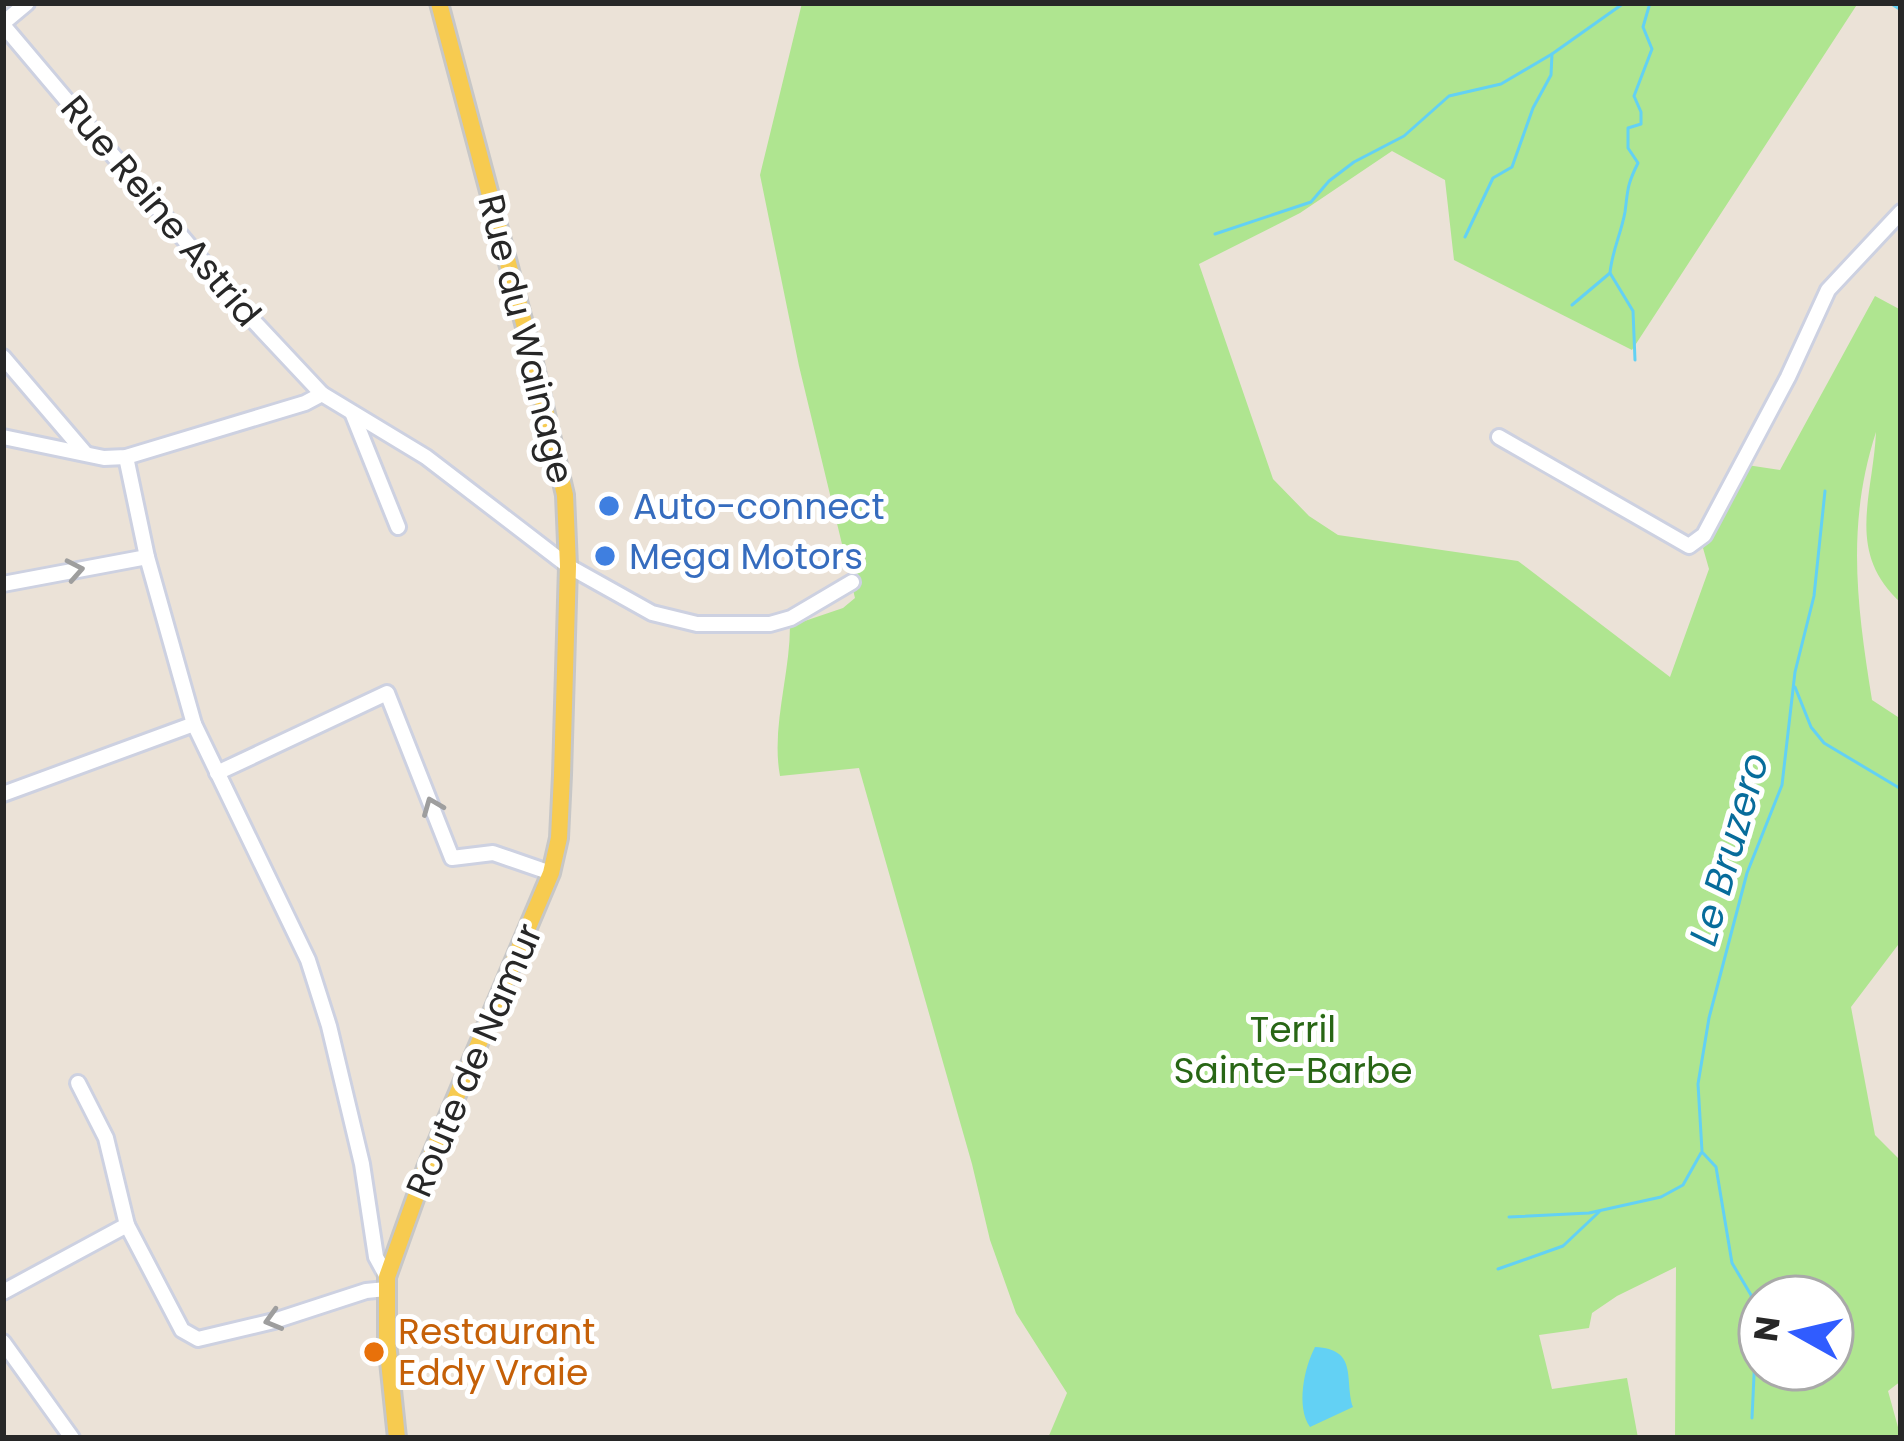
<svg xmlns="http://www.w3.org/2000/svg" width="1904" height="1441" viewBox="0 0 1904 1441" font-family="Poppins,sans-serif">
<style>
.green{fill:#afe590;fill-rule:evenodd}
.water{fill:#63d1f4}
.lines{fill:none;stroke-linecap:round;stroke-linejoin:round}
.stream{stroke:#63d1f4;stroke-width:3}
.minor-casing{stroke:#cdd1e1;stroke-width:20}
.major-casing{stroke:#c7c7c7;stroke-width:22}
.minor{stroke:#fff;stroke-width:14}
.major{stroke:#f7cb50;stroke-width:16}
.oneway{stroke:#9e9e9e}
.shop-dot{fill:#3f7fe0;stroke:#fff;stroke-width:4.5}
.food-dot{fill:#e8710a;stroke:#fff;stroke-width:4.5}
.labels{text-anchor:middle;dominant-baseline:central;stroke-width:10;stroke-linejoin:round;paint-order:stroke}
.street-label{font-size:36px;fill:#272727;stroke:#fff}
.shop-label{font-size:36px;fill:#366cbe;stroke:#fff;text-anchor:start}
.park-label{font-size:36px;fill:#286615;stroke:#fff}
.food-label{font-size:36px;fill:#c56008;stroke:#fff;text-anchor:start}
.water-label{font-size:39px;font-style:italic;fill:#076c9b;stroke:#fff}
</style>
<rect width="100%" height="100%" fill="#ebe2d7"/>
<path class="green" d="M802,3H1858L1632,350L1454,260L1445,180L1392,151L1300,213L1199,264L1273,479L1309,516L1338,535L1518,561L1670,677L1709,569L1703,548L1747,465L1780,470L1875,296L1901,310V603C1845,552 1873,497 1876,432C1846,525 1857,606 1872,700L1901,719V941L1851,1007L1875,1135L1901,1161V1381L1888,1391L1901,1438H1675L1676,1267L1617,1296L1592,1313L1589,1328L1539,1335L1552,1389L1627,1378L1638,1438H1048L1067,1393L1016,1313L990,1240L972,1164L859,768L780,776C771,728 790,675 790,626L843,608L855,598L799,366L760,175ZM1760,1297H1832V1369H1760Z"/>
<path class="water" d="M1315,1347C1359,1349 1344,1380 1353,1407L1310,1427C1296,1407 1304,1368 1315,1347Z"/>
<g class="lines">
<g class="stream">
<polyline points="1890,3 1901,10"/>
<polyline points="1215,234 1311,202 1329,181 1354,162 1404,136 1449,96 1501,84 1552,54"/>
<polyline points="1465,237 1493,178 1512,167 1533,108 1551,75 1552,54 1624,3"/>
<polyline points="1610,273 1633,311 1635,360"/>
<path d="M1572,305L1610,273C1612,251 1621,234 1625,212C1628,189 1627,185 1638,163L1628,148V128L1641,124V112L1634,96L1652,49L1643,27L1650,3"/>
<polyline points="1795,687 1811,727 1824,743 1901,789"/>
<polyline points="1702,1151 1698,1084 1709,1018 1747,873 1782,785 1795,672 1814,596 1825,491"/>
<polyline points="1703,1153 1716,1167 1732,1263 1751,1295 1756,1333 1752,1418"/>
<polyline points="1509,1217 1589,1213 1661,1197 1683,1185 1701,1153"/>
<polyline points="1498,1269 1563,1246 1599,1212"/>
</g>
<defs>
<g id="minor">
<polyline points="3,23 27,3"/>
<polyline points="3,25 247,314 322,394 426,457 568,566 652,613 697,624 770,624 791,618 852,582"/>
<polyline points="3,357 85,453"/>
<polyline points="353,415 398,527"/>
<polyline points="3,437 104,458 126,457 305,403 322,394"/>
<polyline points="1499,437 1689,546 1704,535 1788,377 1828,290 1901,212"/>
<polyline points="126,457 147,557 194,724 308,960 329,1026 362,1164 376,1257 387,1277"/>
<polyline points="3,584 147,557"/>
<polyline points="217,773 387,693 452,858 493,853 551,873"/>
<polyline points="3,794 194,724"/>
<polyline points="78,1083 106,1138 127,1225"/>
<polyline points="3,1292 127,1225 182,1330 198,1339 274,1321 366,1291 386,1289"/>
<polyline points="3,1342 72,1438"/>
</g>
<polyline id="major" points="397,1438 387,1342 387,1277 426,1168 551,873 559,838 562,775 568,566 565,495 530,346 439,3"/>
</defs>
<use href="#minor" class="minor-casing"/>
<use href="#major" class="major-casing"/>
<use href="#minor" class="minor"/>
<use href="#major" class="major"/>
</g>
<defs><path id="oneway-chevron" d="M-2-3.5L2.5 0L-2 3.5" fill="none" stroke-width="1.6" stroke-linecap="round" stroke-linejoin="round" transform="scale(3)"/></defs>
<g class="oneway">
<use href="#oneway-chevron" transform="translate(75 570) rotate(-11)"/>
<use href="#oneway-chevron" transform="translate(432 806) rotate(-112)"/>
<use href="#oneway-chevron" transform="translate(273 1320) rotate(164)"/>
</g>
<g class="shop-dot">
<circle cx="609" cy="506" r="12"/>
<circle cx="605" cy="556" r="12"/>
</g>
<circle class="food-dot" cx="374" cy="1352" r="12"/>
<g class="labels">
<g class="street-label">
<text transform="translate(161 211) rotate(50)">Rue Reine Astrid</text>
<text transform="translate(526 339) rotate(76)">Rue du Wainage</text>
<text transform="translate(474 1060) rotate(-67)">Route de Namur</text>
</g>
<g class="shop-label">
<text x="633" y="506">Auto-connect</text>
<text x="629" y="556">Mega Motors</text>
</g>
<g class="park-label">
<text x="1293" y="1029">Terril<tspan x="1293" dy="41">Sainte-Barbe</tspan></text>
</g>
<g class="food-label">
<text x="398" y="1331">Restaurant<tspan x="398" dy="41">Eddy Vraie</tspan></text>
</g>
<g class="water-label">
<text transform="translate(1729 849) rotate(-74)">Le Bruzero</text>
</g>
</g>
<rect width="1904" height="1441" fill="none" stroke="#272727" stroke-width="12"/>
<g transform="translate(1796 1333) rotate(278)"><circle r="57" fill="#ffffff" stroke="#a9a9a9" stroke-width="3"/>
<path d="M0-9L21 45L0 30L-21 45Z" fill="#305cff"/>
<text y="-18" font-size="33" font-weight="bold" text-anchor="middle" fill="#272727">N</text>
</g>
</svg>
